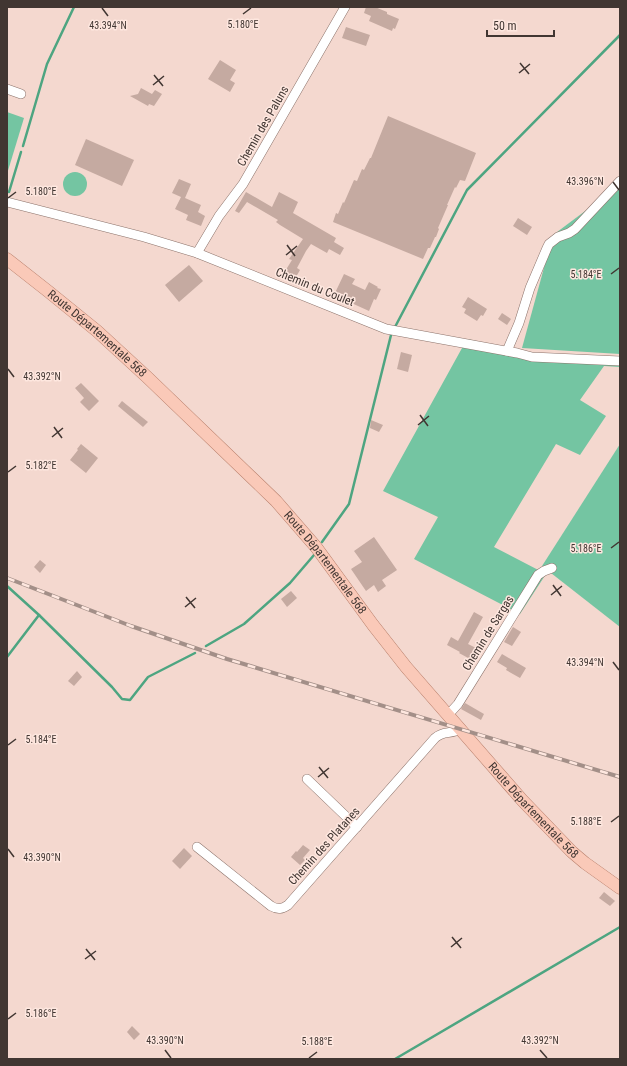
<svg xmlns="http://www.w3.org/2000/svg" width="627" height="1066" viewBox="0 0 627 1066" font-family="'Roboto Condensed',sans-serif">
<style>
.green{fill:#74c5a2}
.lines{fill:none;stroke-linecap:round;stroke-linejoin:round}
.stream{stroke:#4da581;stroke-width:2.5}
.building{fill:#c5aaa1}
.minor-casing{stroke:#8c736b;stroke-width:10}
.major-casing{stroke:#b77e6a;stroke-width:13}
.minor{stroke:#fff;stroke-width:9}
.major{stroke:#fac9b8;stroke-width:12}
.rail-casing{stroke:#a38f88;stroke-width:4}
.rail{stroke:#fee7df;stroke-width:2.5;stroke-dasharray:8;stroke-linecap:butt}
.ticks{fill:none;stroke:#413632;stroke-width:1.5}
.labels{text-anchor:middle;dominant-baseline:central;stroke-width:3;stroke-linejoin:round;paint-order:stroke}
.street-label{font-size:12px;fill:#413632;stroke:#fee7df}
.ticks-label{font-size:10px;text-anchor:middle;fill:#413632;stroke:#fee7df;stroke-width:3;stroke-linejoin:round;paint-order:stroke}
</style>
<rect width="100%" height="100%" fill="#f4d8cf"/>
<g class="green">
<polygon points="7,112 24,118 7,174"/>
<circle cx="75" cy="184" r="12"/>
<polygon points="620,185 620,354 522,348 553,235"/>
<polygon points="467,339 531,353 620,357 620,367 604,366 580,400 606,416 580,455 556,444 494,547 546,574 520,614 414,559 438,517 383,491"/>
<polygon points="620,444 620,627 542,566"/>
</g>
<g class="lines">
<g class="stream">
<polyline points="23,146 47,64 74,7"/>
<polyline points="9,192 21,152"/>
<polyline points="395,327 467,190 620,35"/>
<polyline points="322,542 349,504 391,335"/>
<polyline points="7,586 39,615"/>
<polyline points="206,646 244,624 290,583 314,555"/>
<polyline points="7,657 39,615 112,687 122,699 130,700 148,677 195,653"/>
<polyline points="395,1059 620,927"/>
</g>
</g>
<g class="building">
<polygon points="366,7 375,7 387,12 387,14 399,19 395,29 393,28 392,31 369,21 371,16 364,13"/>
<polygon points="346,27 370,35 366,46 342,38"/>
<polygon points="220,60 236,70 230,80 235,83 230,92 208,79"/>
<polygon points="141,88 152,94 155,90 162,94 154,106 149,104 148,106 130,96 138,94"/>
<polygon points="388,116 476,153 465,181 460,180 456,188 455,187 447,205 448,205 438,228 439,229 436,237 435,237 430,248 428,248 423,259 333,222 336,213 338,214 343,202 344,203 354,180 357,181 362,169 364,170 370,158 371,158"/>
<polygon points="86,139 134,160 122,186 75,165"/>
<polygon points="179,179 191,184 185,198 201,205 198,212 205,216 201,226 186,220 188,215 175,209 181,197 172,193"/>
<polygon points="246,192 272,207 279,192 298,202 293,213 336,238 334,242 344,248 340,255 329,249 327,253 311,244 306,251 297,268 300,270 293,282 290,280 282,276 292,260 289,259 303,239 280,225 276,222 278,220 247,202 239,213 235,211"/>
<polygon points="518,218 532,227 527,235 513,226"/>
<polygon points="189,265 203,281 179,302 165,285"/>
<polygon points="344,274 355,279 352,284 365,290 369,282 378,287 377,288 381,289 376,300 374,299 369,311 347,301 348,299 335,293"/>
<polygon points="468,297 487,309 483,316 481,315 477,321 464,313 466,309 462,307"/>
<polygon points="502,313 511,319 507,325 498,319"/>
<polygon points="401,352 412,355 408,372 397,369"/>
<polygon points="81,383 99,401 89,411 80,402 84,398 75,388"/>
<polygon points="122,401 148,422 143,427 118,406"/>
<polygon points="371,420 383,425 379,432 370,428"/>
<polygon points="81,444 98,458 86,473 70,460 78,450 77,449"/>
<polygon points="374,537 397,570 382,580 386,586 378,592 374,585 366,591 351,569 362,562 354,551"/>
<polygon points="40,560 46,565 40,573 34,567"/>
<polygon points="291,591 297,598 287,607 281,599"/>
<polygon points="474,612 483,617 468,644 476,648 470,659 459,653 460,652 447,645 451,637 458,641"/>
<polygon points="513,627 521,632 512,646 504,642"/>
<polygon points="502,654 526,668 520,678 506,670 507,668 497,662"/>
<polygon points="77,671 82,677 74,686 68,681"/>
<polygon points="465,703 484,714 481,720 461,709"/>
<polygon points="303,845 310,850 303,858 305,860 300,865 291,857 296,851 297,852"/>
<polygon points="184,848 192,856 180,869 172,861"/>
<polygon points="604,892 615,901 610,906 599,898"/>
<polygon points="132,1026 140,1034 134,1040 127,1032"/>
</g>
<g class="lines">
<defs>
<g id="minor">
<polyline points="7,89 21,94"/>
<polyline points="7,202 144,237 197,253 386,329 517,353 532,357 620,361"/>
<polyline points="197,253 219,216 243,184 345,7"/>
<polyline points="507,351 519,323 530,288 547,248 549,244 558,237 569,233 575,229 620,181"/>
<polyline points="448,715 458,704 538,575 544,571 552,568"/>
<polyline points="307,779 357,827"/>
<path d="M197,847L271,906C278,910 282,909 288,905L435,738C444,730 450,735 460,729"/>
</g>
<g id="major">
<path id="s1" d="M7,259L49,292L97,331L147,377L276,501L316,547L373,625L406,667L522,800L572,852L585,863L620,888"/>
</g>
</defs>
<use href="#minor" class="minor-casing"/>
<use href="#major" class="major-casing"/>
<use href="#minor" class="minor"/>
<use href="#major" class="major"/>
<defs>
<polyline id="rail" points="7,578 131,626 227,659 620,777"/>
</defs>
<use href="#rail" class="rail-casing"/>
<use href="#rail" class="rail"/>
</g>
<path class="ticks" d="M102,8L108,16M243,14L251,8M520,63L529,74M519,73L530,64M154,75L163,86M153,85L164,76M613,182L619,190M8,198L16,192M287,245L295,256M286,255L297,246M611,274L619,268M8,369L14,377M420,415L428,426M418,425L429,416M54,427L62,438M52,437L63,428M8,472L16,466M611,548L619,542M553,585L561,596M551,595L562,586M186,597L195,608M185,607L196,598M613,662L619,670M8,745L16,739M319,767L328,778M318,777L329,768M611,822L619,816M8,849L14,857M452,937L461,948M451,947L462,938M86,949L95,960M85,959L96,951M8,1019L16,1013M165,1050L171,1058M540,1050L547,1058M309,1058L317,1052"/>
<g class="labels">
<g class="street-label">
<text transform="translate(263 126) rotate(-60)">Chemin des Paluns</text>
<text transform="translate(315 287) rotate(22)">Chemin du Coulet</text>
<text stroke="none"><textPath href="#s1" startOffset="117">Route Départementale 568</textPath></text>
<text stroke="none"><textPath href="#s1" startOffset="441">Route Départementale 568</textPath></text>
<text transform="translate(488 633) rotate(-58)">Chemin de Sargas</text>
<text stroke="none"><textPath href="#s1" startOffset="765">Route Départementale 568</textPath></text>
<text transform="translate(324 846) rotate(-48)">Chemin des Platanes</text>
</g>
</g>
<g class="ticks-label">
<text x="243" y="28">5.180°E</text>
<text x="108" y="29">43.394°N</text>
<text x="585" y="185">43.396°N</text>
<text x="41" y="195">5.180°E</text>
<text x="586" y="278">5.184°E</text>
<text x="42" y="380">43.392°N</text>
<text x="41" y="469">5.182°E</text>
<text x="586" y="552">5.186°E</text>
<text x="585" y="666">43.394°N</text>
<text x="41" y="743">5.184°E</text>
<text x="586" y="825">5.188°E</text>
<text x="42" y="861">43.390°N</text>
<text x="41" y="1017">5.186°E</text>
<text x="165" y="1044">43.390°N</text>
<text x="540" y="1044">43.392°N</text>
<text x="317" y="1045">5.188°E</text>
</g>
<rect width="627" height="1066" fill="none" stroke="#413632" stroke-width="16"/>
<path d="M487 30v6h67v-6" fill="none" stroke="#413632" stroke-width="2"/>
<text x="493" y="30" font-size="12" fill="#413632" stroke="#fee7df" stroke-width="3" paint-order="stroke">50 m</text>
</svg>
